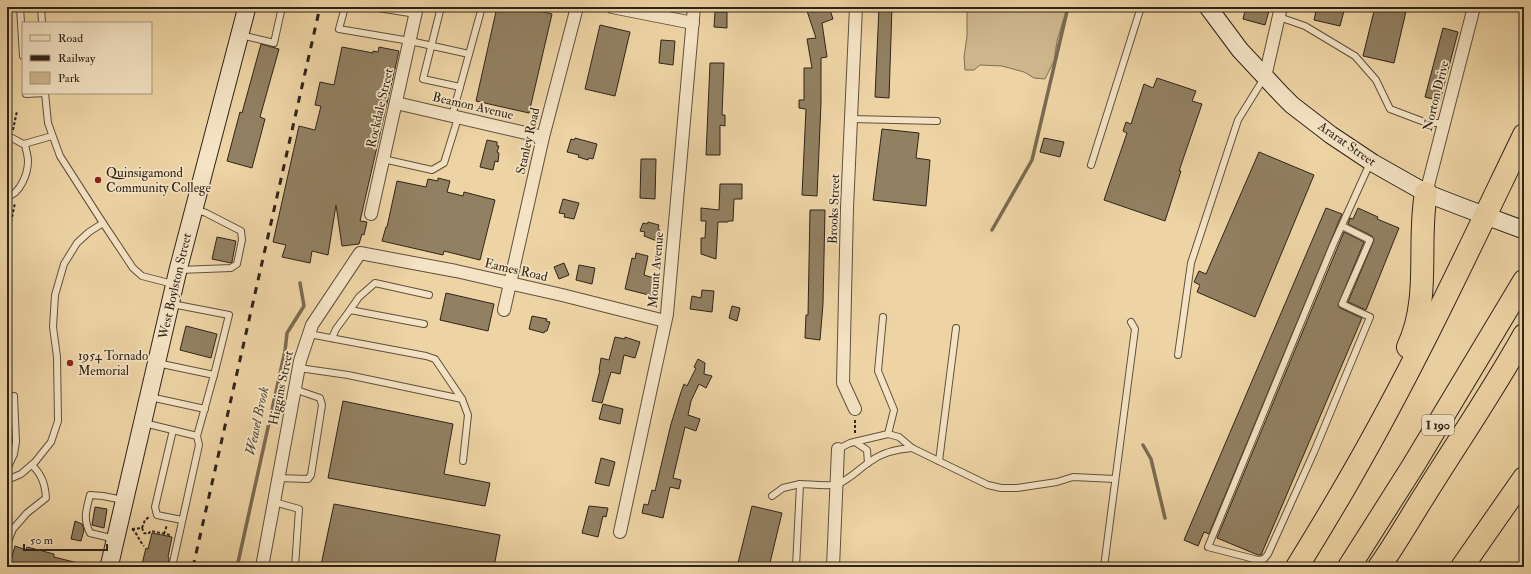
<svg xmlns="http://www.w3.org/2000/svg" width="1531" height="574" viewBox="0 0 1531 574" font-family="'IM FELL Double Pica',serif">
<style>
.green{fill:#ceb68d;stroke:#7e6d54}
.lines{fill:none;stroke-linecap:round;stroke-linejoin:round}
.stream{stroke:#7b6a51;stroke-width:3.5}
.building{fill:#928062;stroke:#2f241a}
.service-casing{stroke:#5f503d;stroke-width:8}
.minor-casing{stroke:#5f503d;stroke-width:14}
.secondary-casing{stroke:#2f241a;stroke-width:19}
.motorway-casing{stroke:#2f241a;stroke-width:24}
.path{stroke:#2f241a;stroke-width:2;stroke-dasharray:3 2;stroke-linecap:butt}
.service{stroke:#f4e3c4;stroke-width:6}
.minor{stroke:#f4e3c4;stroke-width:12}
.secondary{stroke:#f4e3c4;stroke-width:17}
.motorway{stroke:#eed4a5;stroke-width:22}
.rail{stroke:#2f241a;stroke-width:3;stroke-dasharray:7 7;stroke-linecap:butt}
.poi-dot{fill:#8f2418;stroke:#f4e3c4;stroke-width:1.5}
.labels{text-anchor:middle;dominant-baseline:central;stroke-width:3.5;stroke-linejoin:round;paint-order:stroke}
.shield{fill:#f4e3c4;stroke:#6a5d4d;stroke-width:1}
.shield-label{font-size:12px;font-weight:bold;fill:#2f241a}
.street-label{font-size:13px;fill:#2f241a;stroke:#f4e3c4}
.poi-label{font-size:13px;fill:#2f241a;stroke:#f4e3c4;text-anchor:start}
.water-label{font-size:14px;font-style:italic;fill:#554736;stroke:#f4e3c4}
</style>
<rect width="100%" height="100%" fill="#eed4a5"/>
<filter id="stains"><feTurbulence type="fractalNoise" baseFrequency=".005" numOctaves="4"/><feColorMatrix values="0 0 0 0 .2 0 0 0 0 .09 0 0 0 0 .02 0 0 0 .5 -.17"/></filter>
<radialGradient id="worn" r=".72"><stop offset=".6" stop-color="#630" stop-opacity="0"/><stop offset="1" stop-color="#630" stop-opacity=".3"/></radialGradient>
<polygon class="green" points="967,7 1071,7 1064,18 1057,41 1054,61 1045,79 1034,78 1024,72 1002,66 980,65 974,70 965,70 964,57 967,36"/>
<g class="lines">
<g class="stream">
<polyline points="992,230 1032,160 1068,7"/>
<polyline points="1143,445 1151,459 1165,518"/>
<polyline points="237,567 285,351 287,333 304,306 300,283"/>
</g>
</g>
<g class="building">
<polygon points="497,7 523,7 552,14 529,113 476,101"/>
<polygon points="818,7 829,7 833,19 822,23 827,57 821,58 821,103 817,196 802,195 806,109 799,108 799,100 804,100 804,68 812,68 807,39 816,38 807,11"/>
<polygon points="879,7 892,7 889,98 875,97"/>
<polygon points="1246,7 1270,7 1265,25 1243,19"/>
<polygon points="1317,7 1345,7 1340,26 1314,20"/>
<polygon points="1375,7 1407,7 1394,63 1363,56"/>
<polygon points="715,12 727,12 727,28 714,27"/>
<polygon points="600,25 630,32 615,96 585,89"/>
<polygon points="1443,28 1458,32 1440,101 1425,97"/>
<polygon points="661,40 675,41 673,65 659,63"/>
<polygon points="261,44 279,49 260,117 265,119 252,168 227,161 240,112 242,113"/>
<polygon points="342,47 373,53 373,51 378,52 379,47 399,51 360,221 367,222 364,235 362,234 359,244 342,246 336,205 328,255 312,251 310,263 282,257 286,245 273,242 299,126 315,130 321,106 315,105 320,82 334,85"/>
<polygon points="710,63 724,63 722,115 725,115 725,126 720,125 720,155 706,155"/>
<polygon points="1157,78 1196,91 1192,101 1202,104 1179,171 1181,171 1165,221 1104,200 1127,133 1123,131 1126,122 1131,124 1144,84 1153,88"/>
<polygon points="882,129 919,133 916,158 930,160 926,206 873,200"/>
<polygon points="575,138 597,144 593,159 589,158 588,160 578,157 579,155 567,152 571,139 574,140"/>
<polygon points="1044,138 1064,142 1060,157 1040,152"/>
<polygon points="487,140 497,142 497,146 499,146 497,152 499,153 498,162 495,161 493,170 480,167"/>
<polygon points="1259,152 1314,175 1255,317 1197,292 1200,285 1194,282 1199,271 1206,274"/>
<polygon points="641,159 656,159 655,199 640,198"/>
<polygon points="438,178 450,181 447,192 463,196 464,192 495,200 480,260 444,251 443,255 382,241 386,227 387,227 397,181 426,187 428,179 438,181"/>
<polygon points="720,184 742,184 742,199 734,199 733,221 728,221 728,222 718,222 716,259 701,254 701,238 705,238 706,221 701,221 701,208 719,210"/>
<polygon points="563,199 579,203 574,219 564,217 565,214 559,213"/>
<polygon points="1326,208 1342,214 1209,534 1204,532 1198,546 1184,540"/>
<polygon points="1358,208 1378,217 1377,219 1399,228 1366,310 1348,302 1374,240 1372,236 1348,224 1350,218 1353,219"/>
<polygon points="810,210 825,210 823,304 820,340 805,338 806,315 808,315"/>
<polygon points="648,222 659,225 658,229 660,230 657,241 644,236 645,232 640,231 643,223 647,224"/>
<polygon points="1344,232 1364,242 1338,305 1340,308 1362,318 1261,555 1258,555 1217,538"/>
<polygon points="217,237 236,241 232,262 231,263 212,259"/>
<polygon points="636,253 648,256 644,275 657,279 653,296 625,289 632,258 635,259"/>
<polygon points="564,263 569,275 559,279 554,267"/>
<polygon points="579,265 595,268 592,284 576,280"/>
<polygon points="702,290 714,291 712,312 690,309 692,296 701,298"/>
<polygon points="446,293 494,304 488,331 440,320"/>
<polygon points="732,306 740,308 737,321 729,318"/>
<polygon points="532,316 547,319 546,321 550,322 547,331 545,331 544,333 529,329"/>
<polygon points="186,326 217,334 211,358 180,350"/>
<polygon points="615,337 625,339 625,337 640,342 635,358 624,355 620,374 611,372 602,403 592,401 600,370 599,370 601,358 609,360"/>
<polygon points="698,359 705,363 704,374 712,376 706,388 699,384 691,401 688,415 700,419 696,431 685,427 673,478 681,480 679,489 670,487 663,518 642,513 644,504 648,505 652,490 655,491 671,424 681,392 684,384 687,386 696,368 694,367"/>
<polygon points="343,401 453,424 444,474 490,483 485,506 328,478"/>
<polygon points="603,404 623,409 620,424 599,419"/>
<polygon points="601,458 615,462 609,486 595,483"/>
<polygon points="334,504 500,535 494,567 334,567 321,565"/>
<polygon points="589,506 608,508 606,517 603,516 598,537 582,533"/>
<polygon points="752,506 782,513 769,567 737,567"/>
<polygon points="95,507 107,509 104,528 92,525"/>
<polygon points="75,521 82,524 84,530 81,541 71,539"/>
<polygon points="152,533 172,537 168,557 169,558 168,567 144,567 144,565 142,564 146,548 148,549"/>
<polygon points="15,546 26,550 27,547 54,554 54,557 82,564 82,567 9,567"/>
</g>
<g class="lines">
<defs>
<g id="service">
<polyline points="20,7 23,56"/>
<polyline points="41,7 42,23"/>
<polyline points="345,7 339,29 410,41 469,54"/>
<polyline points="372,7 416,14"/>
<polyline points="441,7 423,79 460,87"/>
<polyline points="1279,17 1305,26 1355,56 1376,80 1390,109 1427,123 1444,123"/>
<polyline points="241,35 274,43 282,7"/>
<polyline points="26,93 26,94 45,93"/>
<polyline points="45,93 48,123 60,156 103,223 133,268 142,276 173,284"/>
<polyline points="452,116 482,7"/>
<polyline points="851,119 937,121"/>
<path d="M7,139L12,138L25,145C26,150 28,156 28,161C28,173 20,195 7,196"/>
<polyline points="24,144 52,136"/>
<polyline points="383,159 432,170 444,163 458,118"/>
<polyline points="1091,165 1141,7"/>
<polyline points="1342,226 1370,240 1342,304 1370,317 1314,452 1268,554 1264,559 1258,560 1208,547 1333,245 1370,163"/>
<polyline points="179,270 231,268 237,264 242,240 241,231 206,213 195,209"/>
<polyline points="350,310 359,297 375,283 429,295"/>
<polyline points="883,317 878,371 894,410 888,434"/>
<polyline points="309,334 426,356 435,359 462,399"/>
<polyline points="332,338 336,329 350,310 424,324"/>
<polyline points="1178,355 1191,263 1238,120 1264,78"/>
<polyline points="157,363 214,375 229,315 172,304"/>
<polyline points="299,368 348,375 462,399 468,415 463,461"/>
<polyline points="150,397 205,409"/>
<polyline points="144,423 197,436 199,445 172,567"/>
<polyline points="173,430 155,507 157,515 182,520"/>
<polyline points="197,436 214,375"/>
<polyline points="855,442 867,450 868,463"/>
<polyline points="838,449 850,443 888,434 899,437 912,448 988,485 1001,488 1017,488 1057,482 1073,477 1115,479"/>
<polyline points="939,461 956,328"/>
<polyline points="7,469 14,454 16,442 14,396"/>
<polyline points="278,478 308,479 311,475 322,405 320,398 294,389"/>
<polyline points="7,480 21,474 35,462 51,442 58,421 57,357 53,327 55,295 64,264 77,243 89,232 103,223"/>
<polyline points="772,496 783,488 800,484"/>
<polyline points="274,502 299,509 295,567"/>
<path d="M115,539L90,533C83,518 86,511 90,495L103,496L123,500"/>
<path d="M7,544L13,529L27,513L46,498C45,484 42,475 32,465"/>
<path d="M796,567L800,484C809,484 830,487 838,484C850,479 860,468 871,461C883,452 898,449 912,448"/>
<polyline points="1104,567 1135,329 1131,322"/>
</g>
<g id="minor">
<polyline points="612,7 693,23"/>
<polyline points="1265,77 1281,7"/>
<polyline points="396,103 543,137"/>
<polyline points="1426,193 1474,7"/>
<polyline points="371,214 417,7"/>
<polyline points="504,310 543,137 577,7"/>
<polyline points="855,409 843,383 847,208 856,7"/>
<polyline points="620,532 667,314 694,7"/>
<polyline points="262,567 300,361 312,325 360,253 456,271 562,295 665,321"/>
<polyline points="833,567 838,449"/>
</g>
<g id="secondary">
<polyline points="1208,7 1240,50 1282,95 1292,105 1331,135 1373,163 1426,193 1462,207 1524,230"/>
<polyline points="109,567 178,270 247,7"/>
</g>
<g id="motorway">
<path d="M1408,347C1431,298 1417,243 1426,193"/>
<path d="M1297,567C1316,536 1335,505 1353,473C1416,363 1469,249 1524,135"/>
<polyline points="1349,567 1413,466 1524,281"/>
<path d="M1379,567C1396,543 1410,518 1426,493C1459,440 1494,389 1524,335"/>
<polyline points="1462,567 1524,478"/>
</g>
</defs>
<use href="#service" class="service-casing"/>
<use href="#minor" class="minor-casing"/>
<use href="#secondary" class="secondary-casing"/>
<use href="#motorway" class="motorway-casing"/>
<g class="path">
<polyline points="13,130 17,111"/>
<polyline points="7,225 11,222 15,203"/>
<polyline points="855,433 855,419"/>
<polyline points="142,528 145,520 149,517"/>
<polyline points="132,529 142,528 144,533 148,534 151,531 170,535"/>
<path d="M132,529C138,534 139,541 144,546"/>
<polyline points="164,534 167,525"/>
</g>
<use href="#service" class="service"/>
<use href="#minor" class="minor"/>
<use href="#secondary" class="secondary"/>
<use href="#motorway" class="motorway"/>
<polyline class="rail" points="193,567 320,7"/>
</g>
<g class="poi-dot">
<circle cx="98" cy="180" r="4"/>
<circle cx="70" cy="363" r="4"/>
</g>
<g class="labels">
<rect class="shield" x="1422" y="415" width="32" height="20" rx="3"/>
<g class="shield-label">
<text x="1438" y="425">I 190</text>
</g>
<g class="street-label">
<text transform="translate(1436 96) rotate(-76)">Norton Drive</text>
<text transform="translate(473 106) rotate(13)">Beamon Avenue</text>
<text transform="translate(380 108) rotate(-77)">Rockdale Street</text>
<text transform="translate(528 141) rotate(-77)">Stanley Road</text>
<text transform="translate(1347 144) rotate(35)">Ararat Street</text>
<text transform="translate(834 209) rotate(-88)">Brooks Street</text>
<text transform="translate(516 270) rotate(13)">Eames Road</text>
<text transform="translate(656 270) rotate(-85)">Mount Avenue</text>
<text transform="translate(175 286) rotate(-77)">West Boylston Street</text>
<text transform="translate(281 388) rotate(-78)">Higgins Street</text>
</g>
<g class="poi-label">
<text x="106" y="173">Quinsigamond<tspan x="106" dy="15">Community College</tspan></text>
<text x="78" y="356">1954 Tornado<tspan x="78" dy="15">Memorial</tspan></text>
</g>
<g class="water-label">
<text transform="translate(257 421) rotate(-78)">Weasel Brook</text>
</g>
</g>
<rect width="1531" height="574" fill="none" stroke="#eed4a5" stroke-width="24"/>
<rect x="8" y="8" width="1515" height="558" fill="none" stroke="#2f241a" stroke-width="2"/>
<rect x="12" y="12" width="1507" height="550" fill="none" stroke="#2f241a"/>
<rect x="22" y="22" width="130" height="72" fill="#f4e3c4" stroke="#a59780"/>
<rect x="30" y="35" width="20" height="6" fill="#f4e3c4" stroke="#a59780"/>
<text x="58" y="42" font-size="12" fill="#2f241a">Road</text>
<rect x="30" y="55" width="20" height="6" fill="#2f241a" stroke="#a59780"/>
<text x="58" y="62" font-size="12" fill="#2f241a">Railway</text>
<rect x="30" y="72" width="20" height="12" fill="#ceb68d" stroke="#a59780"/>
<text x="58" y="82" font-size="12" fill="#2f241a">Park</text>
<path d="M24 544v6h83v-6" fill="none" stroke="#2f241a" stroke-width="2"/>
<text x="30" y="544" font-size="12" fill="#2f241a" stroke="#f4e3c4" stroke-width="3" paint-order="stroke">50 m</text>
<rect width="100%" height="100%" filter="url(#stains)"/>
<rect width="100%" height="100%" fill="url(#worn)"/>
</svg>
